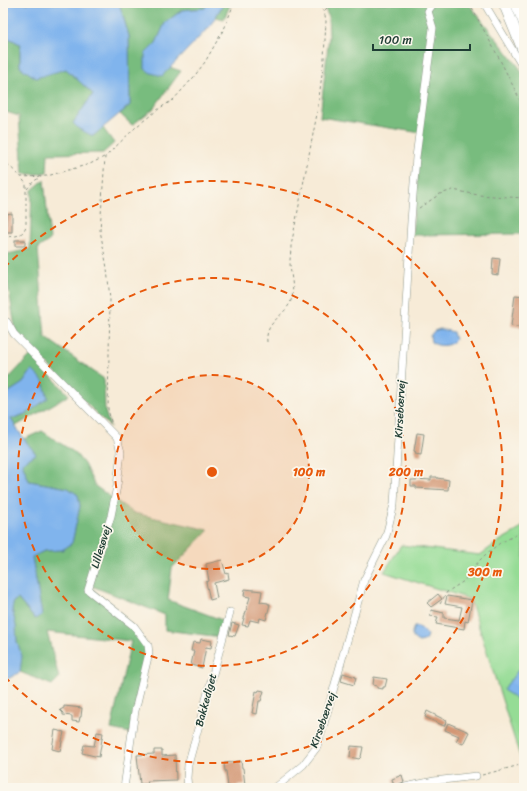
<svg xmlns="http://www.w3.org/2000/svg" width="527" height="791" viewBox="0 0 527 791" font-family="Sriracha,sans-serif">
<style>
.green{fill:#95dc95;stroke:#5a8c64}
.forest{fill:#78bc7e;stroke:#4c7c59}
.water{fill:#80b4ed;stroke:#507890}
.building{fill:#d39774}
.lines{fill:none;stroke-linecap:round;stroke-linejoin:round}
.minor-casing{stroke:#8b9486;stroke-width:8}
.highway-casing{stroke:#8b9486;stroke-width:12}
.path{stroke:#8b9486;stroke-width:1;stroke-dasharray:3 3;stroke-linecap:butt}
.minor{stroke:#fff;stroke-width:7}
.highway{stroke:#fff;stroke-width:11}
.ring{fill:none;stroke:#e8590c;stroke-width:2;stroke-dasharray:7 5}
.labels{text-anchor:middle;dominant-baseline:central;stroke-width:3.5;stroke-linejoin:round;paint-order:stroke}
.street-label{font-size:11px;fill:#1f3d34;stroke:#fbf7ec}
.centre{fill:#e8590c;stroke:#fbf7ec;stroke-width:2}
.ring-label{font-size:12px;text-anchor:middle;font-weight:bold;fill:#e8590c;stroke:#fbf7ec;stroke-width:3.5;stroke-linejoin:round;paint-order:stroke}
</style>
<rect width="100%" height="100%" fill="#fbf7ec"/>
<filter id="ink" filterUnits="userSpaceOnUse"><feTurbulence type="fractalNoise" baseFrequency=".025" numOctaves="2"/><feDisplacementMap in="SourceGraphic" scale="8" xChannelSelector="R" yChannelSelector="G"/><feConvolveMatrix kernelMatrix="1 2 1 2 8 2 1 2 1" color-interpolation-filters="sRGB"/></filter>
<filter id="wash" filterUnits="userSpaceOnUse"><feTurbulence type="fractalNoise" baseFrequency=".012" numOctaves="4" result="noise"/><feDisplacementMap in="SourceGraphic" scale="16" xChannelSelector="R" yChannelSelector="G"/><feGaussianBlur stdDeviation="0.9" result="paint"/><feColorMatrix in="noise" values="0 0 0 0 0 0 0 0 0 0 0 0 0 0 0 0 0 1.4 0 .05"/><feComposite in="paint" operator="in"/></filter>
<g filter="url(#wash)">
<rect width="100%" height="100%" fill="#f7ebd7"/>
<polygon class="green" points="524,525 524,766 523,766 470,599 384,572 401,545 480,555 501,540 517,531"/>
<g class="forest">
<polygon points="119,3 207,3 205,8 182,10 165,23 156,43 145,54 162,76 169,67 181,71 153,109 132,125 120,114 130,105 129,36"/>
<polygon points="224,3 231,3 224,19 216,17"/>
<polygon points="306,3 468,3 519,67 524,76 524,234 412,235 421,133 320,117 329,36 328,15 322,4"/>
<polygon points="3,35 20,44 20,67 66,69 93,94 73,123 93,136 103,128 114,143 103,153 48,154 47,172 38,174 23,174 19,116 3,111"/>
<polygon points="44,180 50,240 38,248 45,337 104,379 105,411 110,427 16,333 3,255 30,249 32,190"/>
<polygon points="31,355 69,395 16,426 11,419 28,413 32,370 23,383 3,396 3,378 9,378"/>
<polygon points="42,431 75,453 84,464 95,486 134,513 209,530 172,568 168,600 225,621 221,637 165,630 165,615 87,584 132,627 146,645 146,654 130,733 111,729 131,641 47,632 59,678 52,685 20,672 21,658 17,642 16,626 12,609 14,601 17,598 35,619 42,615 32,557 44,551 62,550 72,543 80,506 78,495 68,488 29,481 22,463 36,454 24,439"/>
</g>
<g class="water">
<polygon points="3,3 119,3 129,36 130,105 93,136 79,129 73,123 93,94 66,69 36,78 20,67 20,44 3,35"/>
<polygon points="207,3 224,3 210,26 162,76 151,73 145,69 145,54 156,43 165,23 182,10 205,8"/>
<path d="M440,329L453,332L455,340C449,347 438,347 431,342L430,336L434,331Z"/>
<polygon points="32,370 43,381 48,398 28,413 11,419 24,439 36,454 22,463 29,481 68,488 78,495 80,506 72,543 62,550 44,551 32,557 42,615 35,619 18,599 14,601 12,609 16,626 17,642 22,656 20,672 6,680 3,680 3,396 23,383"/>
<path d="M414,627C421,626 423,630 427,635L426,638L424,641L419,642C412,639 410,634 414,627Z"/>
<polygon points="524,667 524,707 521,705 517,699 503,690 519,669"/>
</g>
<g id="blocks">
<g class="building">
<polygon points="12,213 12,232 6,232 6,214"/>
<rect x="15" y="240" width="10" height="6"/>
<polygon points="493,258 500,259 498,275 492,274"/>
<polygon points="515,295 524,296 524,328 511,326"/>
<polygon points="417,433 424,434 421,455 415,454 416,452 414,451"/>
<polygon points="431,477 437,477 437,478 449,480 448,490 416,488 416,486 411,486 411,480 417,480 417,479 431,480"/>
<polygon points="222,560 226,574 228,573 229,579 214,583 217,598 210,600 206,582 209,581 206,564"/>
<polygon points="245,589 262,591 260,602 268,603 268,604 270,604 266,620 260,618 259,622 250,620 248,626 242,625 250,597 244,596"/>
<polygon points="438,594 442,599 431,607 427,603"/>
<polygon points="447,596 472,600 468,622 465,621 464,629 436,624 438,617 430,616 431,610 444,613 444,618 459,620 462,607 445,604"/>
<polygon points="232,623 239,625 235,636 229,635"/>
<polygon points="201,639 212,641 211,648 206,647 202,668 191,665 194,651 191,651 193,642 200,643"/>
<polygon points="343,673 356,677 354,685 341,681"/>
<polygon points="374,677 387,679 385,687 383,687 383,689 377,688 377,686 373,685"/>
<polygon points="259,690 264,691 261,701 259,701 257,714 252,713 256,691 258,692"/>
<polygon points="64,706 82,708 81,717 80,717 79,722 72,721 72,716 63,715 63,713 60,710 64,708"/>
<polygon points="427,711 447,721 444,726 425,717"/>
<polygon points="448,723 469,732 463,744 456,741 459,736 445,730"/>
<polygon points="55,730 64,732 60,751 52,749"/>
<polygon points="97,732 103,733 99,757 82,753 84,745 94,746"/>
<polygon points="351,746 363,747 361,757 359,759 350,757"/>
<polygon points="154,750 162,750 162,756 175,755 176,780 147,781 148,784 140,784 137,755 154,754"/>
<polygon points="241,761 242,768 243,768 245,785 228,787 226,771 225,771 224,763"/>
<polygon points="402,775 404,782 394,786 392,779"/>
</g>
</g>
</g>
<g filter="url(#ink)">
<use href="#blocks" fill-opacity="0" stroke="#8b9486" stroke-width="1"/>
<g class="lines">
<defs>
<g id="minor">
<polyline points="484,3 524,69"/>
<polyline points="7,322 14,334 117,438 121,452 117,486 111,516 88,590 134,626 148,645 149,653 135,711 124,788"/>
<polyline points="188,788 187,778 188,765 230,612"/>
<polyline points="275,788 303,765 317,747 323,727 364,580 386,536 394,504 411,221 416,157 433,28 428,11 434,3"/>
<polyline points="400,788 434,781 476,776"/>
</g>
<g id="highway">
<polyline points="504,3 524,52"/>
<polyline points="516,3 524,22"/>
</g>
</defs>
<use href="#minor" class="minor-casing"/>
<use href="#highway" class="highway-casing"/>
<g class="path">
<polyline points="469,3 499,58 524,108"/>
<polyline points="325,10 332,3"/>
<polyline points="3,160 21,177 47,176 90,164 104,157"/>
<polyline points="27,189 34,181 41,177"/>
<polyline points="419,208 440,194 453,190 478,195 524,198"/>
<path d="M3,237C14,236 22,238 26,226V184L21,177"/>
<path d="M267,342C265,322 282,318 290,303C296,290 290,275 290,262C290,257 291,252 291,246L317,114L324,58L326,21L324,10L317,6L278,3"/>
<polyline points="111,422 108,409 110,300 107,268 100,230 105,157 137,126 160,108 173,100 193,78 205,62 225,27 234,3"/>
<polyline points="440,604 447,592 464,581 478,562 486,554 500,543 520,533 524,530"/>
<polyline points="482,775 524,764"/>
</g>
<use href="#minor" class="minor"/>
<use href="#highway" class="highway"/>
</g>
</g>
<circle cx="212" cy="472" r="97" fill="#e8590c" fill-opacity=".12"/>
<g class="ring">
<circle cx="212" cy="472" r="97"/>
<circle cx="212" cy="472" r="194"/>
<path d="M4 268A291 291 0 1 1 4 676"/>
</g>
<g class="labels">
<g class="street-label">
<text transform="translate(400 409) rotate(-87)">Kirsebærvej</text>
<text transform="translate(101 547) rotate(-73)">Lillesøvej</text>
<text transform="translate(206 700) rotate(-75)">Bakkediget</text>
<text transform="translate(323 720) rotate(-71)">Kirsebærvej</text>
</g>
</g>
<circle cx="212" cy="472" r="6" class="centre"/>
<g class="ring-label">
<text x="309" y="476">100 m</text>
<text x="406" y="476">200 m</text>
<text x="485" y="576">300 m</text>
</g>
<rect width="527" height="791" fill="none" stroke="#fbf7ec" stroke-width="16"/>
<path d="M373 44v6h97v-6" fill="none" stroke="#1f3d34" stroke-width="2"/>
<text x="379" y="44" font-size="12" fill="#1f3d34" stroke="#fbf7ec" stroke-width="3" paint-order="stroke">100 m</text>
</svg>
